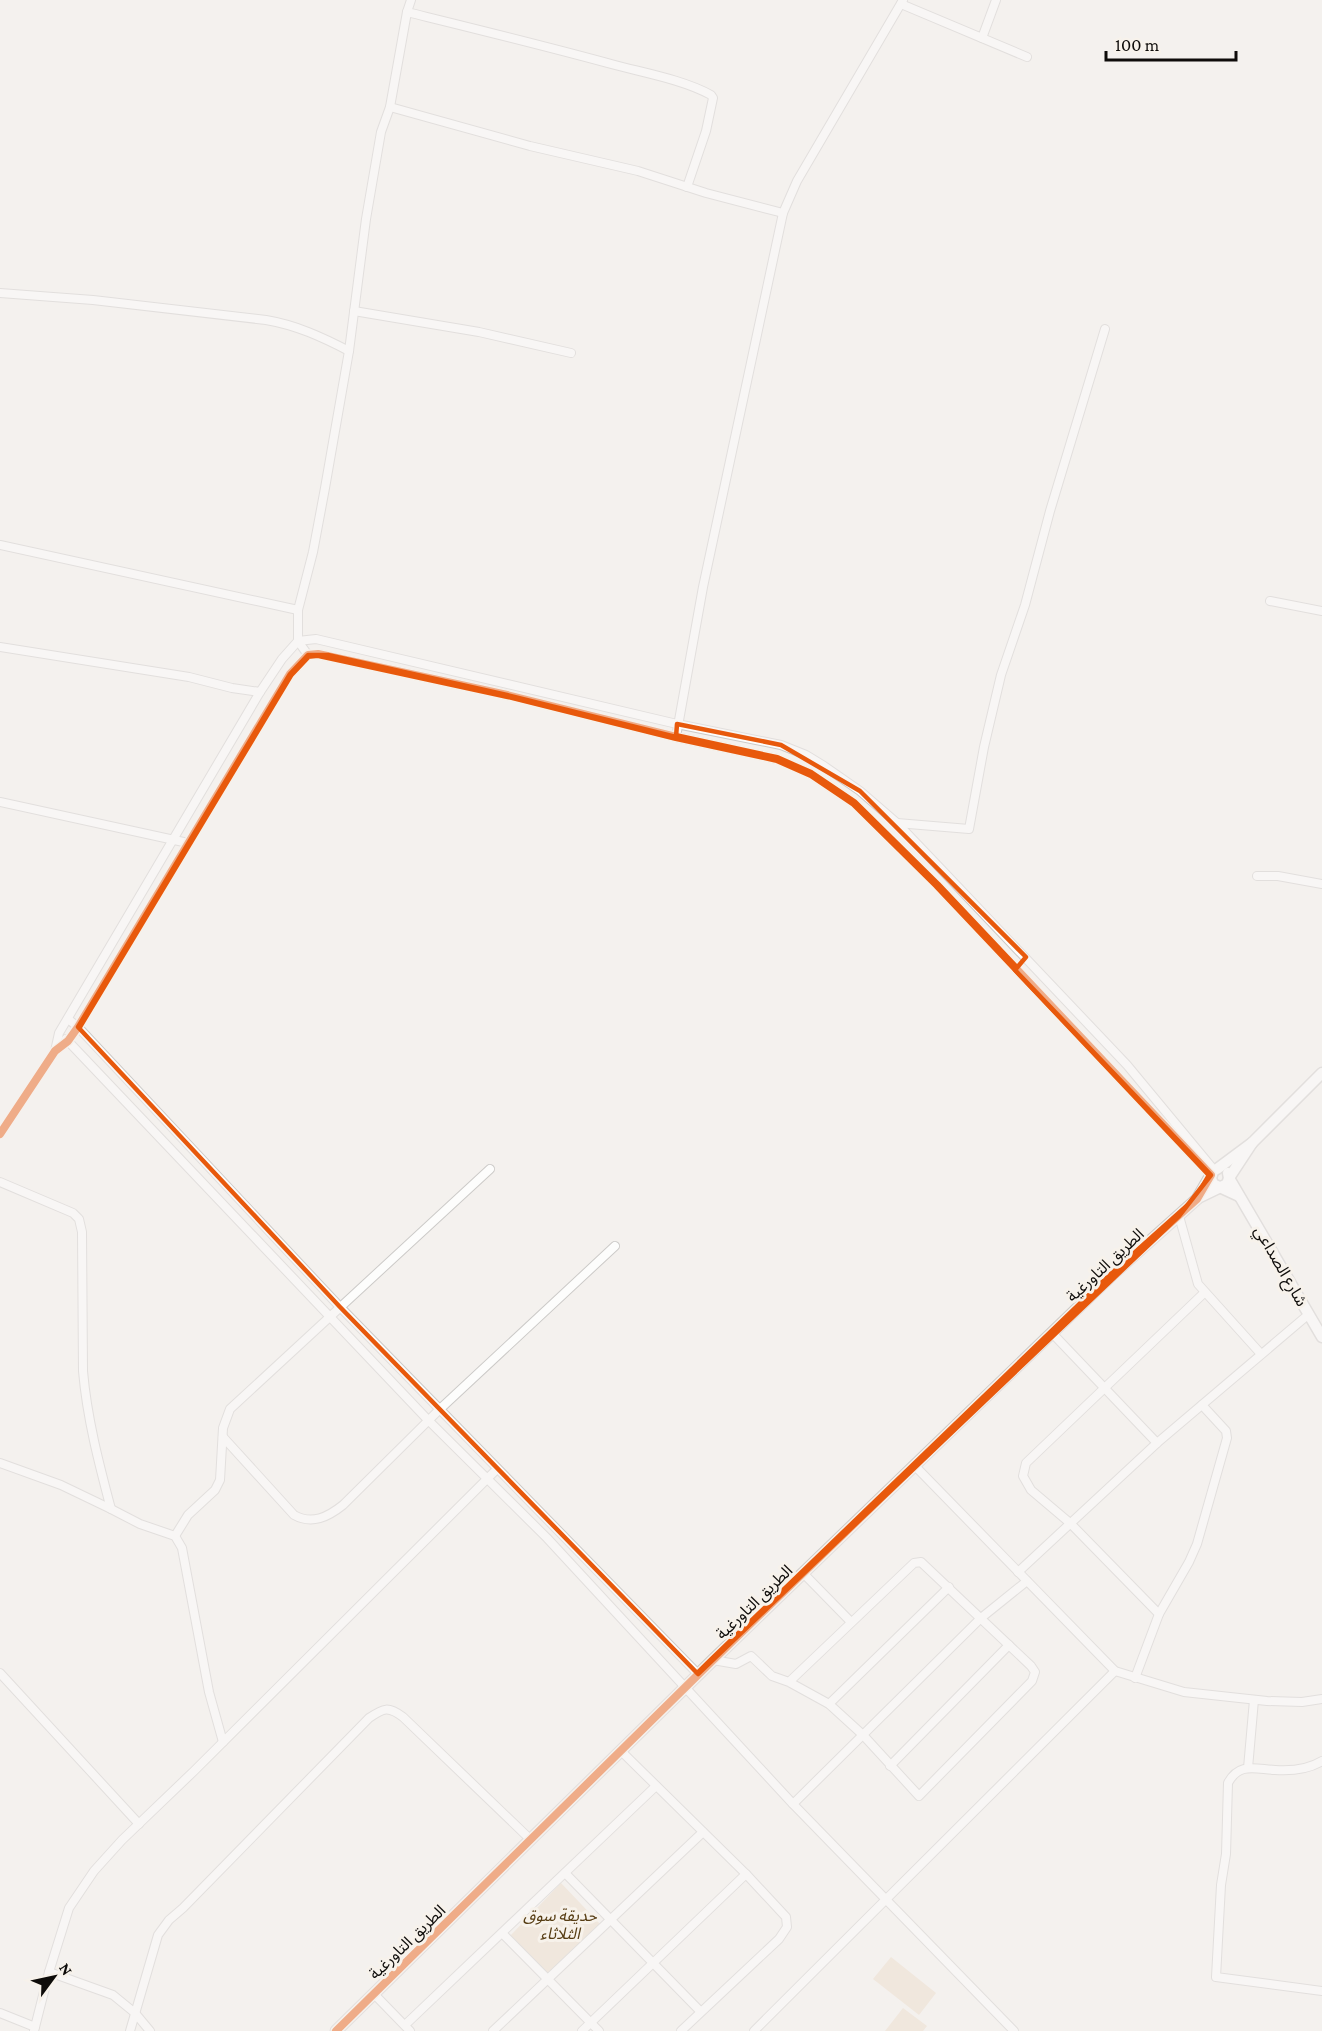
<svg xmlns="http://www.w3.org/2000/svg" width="1322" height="2031" viewBox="0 0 1322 2031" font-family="'Crimson Pro','Noto Sans Arabic',serif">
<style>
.green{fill:#ecdcc7}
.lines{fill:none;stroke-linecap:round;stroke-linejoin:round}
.street-casing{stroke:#cccac8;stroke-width:10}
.secondary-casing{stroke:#cccac8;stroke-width:13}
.street{stroke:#fdfdfc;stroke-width:8}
.secondary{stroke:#fdfdfc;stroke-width:10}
.cycleway-casing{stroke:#f7f2eb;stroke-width:11}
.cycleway{stroke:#e8590c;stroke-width:8}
.marked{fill:none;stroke:#e8590c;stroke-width:4.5;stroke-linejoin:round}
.labels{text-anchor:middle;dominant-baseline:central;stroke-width:6;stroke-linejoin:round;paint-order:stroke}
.street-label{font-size:16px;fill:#0e0c0a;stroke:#f7f2eb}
.park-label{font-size:16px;font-style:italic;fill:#573d14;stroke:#f7f2eb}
</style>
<rect width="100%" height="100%" fill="#f4f1ee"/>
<g class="green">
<polygon points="561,1883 601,1925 547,1976 510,1936"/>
<polygon points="891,1957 936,1993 919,2015 873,1979"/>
<polygon points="903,2008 927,2026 923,2031 885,2031"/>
</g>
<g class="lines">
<defs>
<g id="street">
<polyline points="901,4 1027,57"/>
<path d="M407,12C476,29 546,46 615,65C645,73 684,80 711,95L713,98L706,131L687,187"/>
<polyline points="982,38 996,0"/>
<polyline points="390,107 530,146 638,171 706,193 783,213"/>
<path d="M0,293L93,300L266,320C296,325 322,337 349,351"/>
<polyline points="354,311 479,332 571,353"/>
<polyline points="0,545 298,610"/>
<polyline points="1270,601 1322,611"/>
<polyline points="0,647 189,677 232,688 260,692"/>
<polyline points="308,655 298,641 298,610 313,552 325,488 349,351 366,219 381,132 390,107 407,12 411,0"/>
<polyline points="676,737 703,587 783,213 797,181 903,0"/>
<polyline points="0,802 188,843"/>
<polyline points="897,823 969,829 984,747 1001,675 1025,605 1050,511 1105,329"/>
<polyline points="1257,876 1278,876 1322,884"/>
<polyline points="68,1019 78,1027 340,1307 698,1674"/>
<polyline points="66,1039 428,1420 547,1538 793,1804 1014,2031"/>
<polyline points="55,1051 59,1033 260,692 282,659 298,641 316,639 677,724 781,745 806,755 824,766 860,791 897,823 941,869 1127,1065 1214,1170"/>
<polyline points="0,1134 55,1051 68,1041 78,1027 290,674 308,655 318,654 507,695 676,737 777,759 811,774 854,803 937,885 1211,1175"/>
<path d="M0,1182L73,1213L79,1219L82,1232L83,1371C87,1418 99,1464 111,1509L61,1485L0,1463"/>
<polyline points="1179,1216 1198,1284 1261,1354"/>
<polyline points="1052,1333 1157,1443"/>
<path d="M223,1437L294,1515C312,1525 328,1517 343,1505L440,1409L615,1246"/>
<polyline points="914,1465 1115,1671 1184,1692 1267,1701 1302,1702 1322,1699"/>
<polyline points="111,1509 140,1524 175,1536 182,1548 209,1692 223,1742"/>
<polyline points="175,1536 188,1515 215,1490 220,1480 223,1428 230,1409 490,1169"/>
<polyline points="1018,1572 1157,1443 1309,1314"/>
<polyline points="804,1574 851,1622"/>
<polyline points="1159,1614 1189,1562 1197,1544 1227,1438 1226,1431 1202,1405"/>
<polyline points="713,1660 736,1664 751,1656 772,1676 789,1682 829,1704 863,1735 919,1796 1032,1681 1035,1672 1031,1666 921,1562 914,1563 789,1682"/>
<polyline points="0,1673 139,1824"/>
<polyline points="1135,1678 1159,1614 1070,1523 1031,1490 1023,1476 1026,1463 1204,1293"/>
<polyline points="829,1704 949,1587"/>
<polyline points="621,1751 746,1874 786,1917 787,1927 779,1939 681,2031"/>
<path d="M1322,1761C1309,1769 1290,1771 1275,1770C1255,1769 1239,1762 1228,1783L1226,1854L1221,1885L1216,1977L1322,1991"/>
<polyline points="890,1766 1009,1645"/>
<polyline points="1248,1768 1254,1700"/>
<polyline points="793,1804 981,1618 1027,1581"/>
<polyline points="565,1873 700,2011"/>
<polyline points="502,1933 599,2031"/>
<polyline points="49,1972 113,1995 135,2013 150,2031"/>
<polyline points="374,1994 410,2031"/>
<polyline points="0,2013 35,2027"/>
<polyline points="405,2025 656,1786"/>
<polyline points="34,2031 49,1972 69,1908 94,1871 122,1840 194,1771 497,1469"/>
<path d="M130,2031L158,1935L169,1920L183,1908L369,1718C384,1708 388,1706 403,1717L531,1840"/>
<polyline points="493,2031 703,1832"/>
<polyline points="582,2031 746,1874"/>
<polyline points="754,2031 1115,1671"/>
</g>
<g id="secondary">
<polyline points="1252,1143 1229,1178 1322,1337"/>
<polyline points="1217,1169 1252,1143 1322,1073"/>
<polyline points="1213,1172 1211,1178 1213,1184 1239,1196"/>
<polyline points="1198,1198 1227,1184 1229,1178 1228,1173"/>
<polyline points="336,2031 713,1660 1112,1275 1197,1199 1211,1175"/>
</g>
</defs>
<use href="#street" class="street-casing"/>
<use href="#secondary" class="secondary-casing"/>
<use href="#street" class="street"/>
<use href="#secondary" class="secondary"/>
<defs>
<polyline id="cycleway" points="0,1134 55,1051 68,1041 78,1027 290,674 308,655 318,654 507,695 676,737 777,759 811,774 854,803 937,885 1211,1175 1197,1199 1112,1275 713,1660 336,2031"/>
</defs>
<use href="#cycleway" class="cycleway-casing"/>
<use href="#cycleway" class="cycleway"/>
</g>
<path d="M0 0H1322V2031H0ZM308,655H328L507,695L676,737L677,724L781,745L860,791L1026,957L1015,970L1211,1175L1179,1216L698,1674L340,1307L78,1027L290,674Z" fill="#f4f1ee" fill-opacity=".55" fill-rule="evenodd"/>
<path class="marked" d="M308,655H328L507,695L676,737L677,724L781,745L860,791L1026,957L1015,970L1211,1175L1179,1216L698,1674L340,1307L78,1027L290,674Z"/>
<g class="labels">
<g class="street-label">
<text transform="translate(1105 1265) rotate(-43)">الطريق التاورغية</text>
<text transform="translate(1281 1266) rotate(60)">شارع الصداعي</text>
<text transform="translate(754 1602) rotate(-44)">الطريق التاورغية</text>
<text transform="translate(407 1942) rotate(-44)">الطريق التاورغية</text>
</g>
<g class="park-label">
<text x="560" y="1915">حديقة سوق<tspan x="560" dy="18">الثلاثاء</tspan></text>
</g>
</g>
<g transform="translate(54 1977) rotate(57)" stroke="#f7f2eb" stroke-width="4.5" paint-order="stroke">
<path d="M0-4.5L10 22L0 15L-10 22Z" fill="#0e0c0a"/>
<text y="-9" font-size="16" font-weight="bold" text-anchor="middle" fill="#0e0c0a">N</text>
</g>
<path d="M1106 51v9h130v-9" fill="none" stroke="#0e0c0a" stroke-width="3"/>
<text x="1115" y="51" font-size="18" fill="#0e0c0a" stroke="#f7f2eb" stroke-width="4.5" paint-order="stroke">100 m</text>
</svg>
